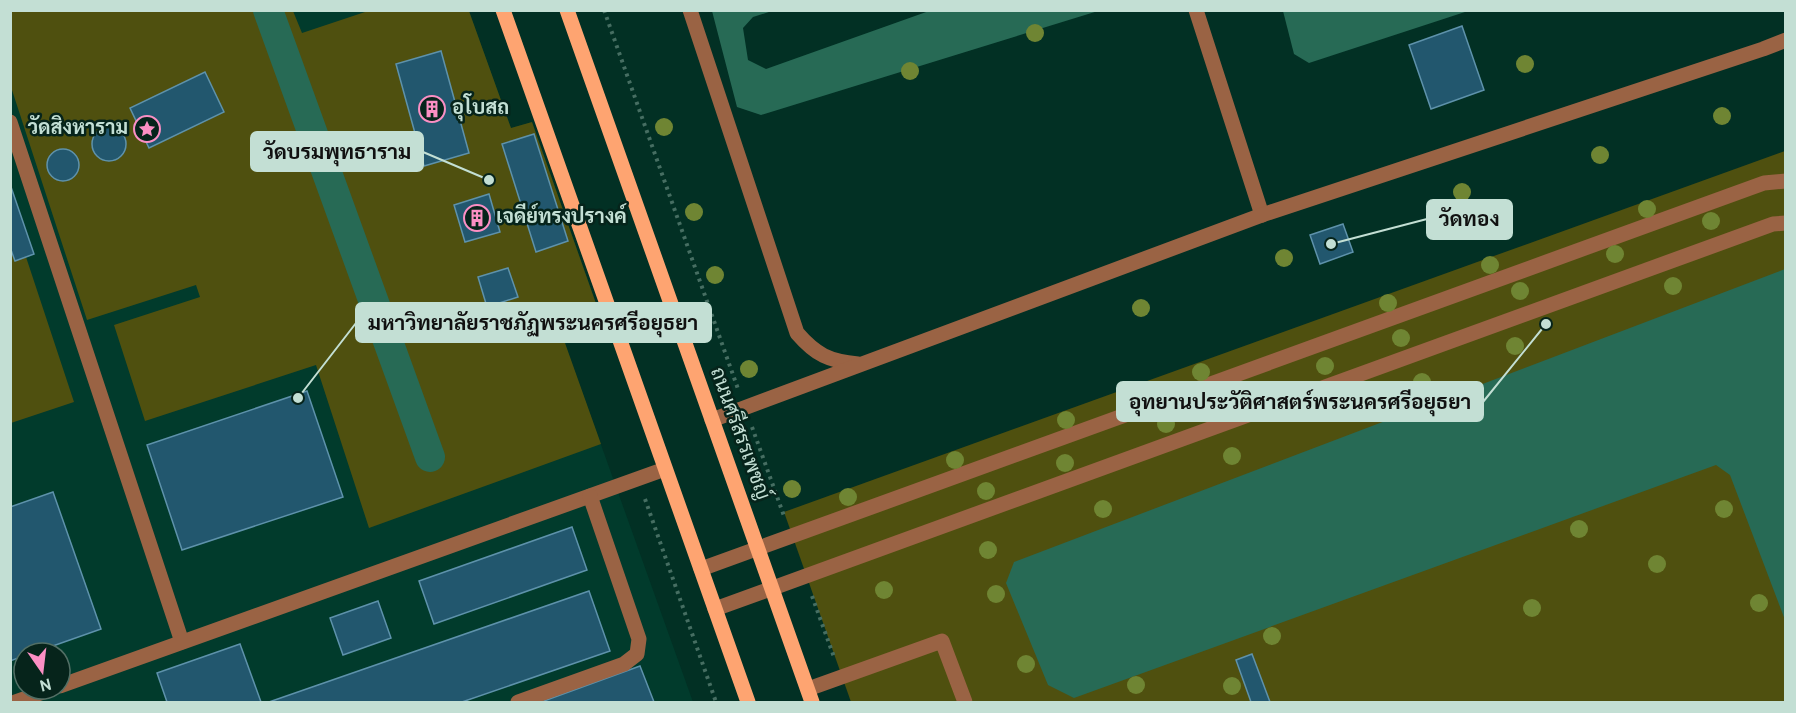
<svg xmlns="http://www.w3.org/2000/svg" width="1796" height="713" viewBox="0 0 1796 713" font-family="Overpass,Sarabun,sans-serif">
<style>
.built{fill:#013b2c;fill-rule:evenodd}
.green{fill:#4f500f}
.water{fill:#276a55}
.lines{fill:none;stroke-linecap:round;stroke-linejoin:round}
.canal{stroke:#276a55;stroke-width:30}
.building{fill:#22576e;stroke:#5e92ab;stroke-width:1.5}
.path{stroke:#466e62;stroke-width:4;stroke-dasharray:3 4.5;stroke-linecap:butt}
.minor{stroke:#9a6344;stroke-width:15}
.major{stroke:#fea471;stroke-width:15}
.tree{fill:#6f8533}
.labels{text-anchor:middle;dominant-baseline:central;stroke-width:5;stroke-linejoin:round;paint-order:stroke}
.poi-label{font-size:20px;font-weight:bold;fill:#c3dfd4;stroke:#06241b;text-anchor:start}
.street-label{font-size:20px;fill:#c3dfd4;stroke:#06241b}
.leader{fill:none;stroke:#c3dfd4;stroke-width:2}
.callout-dot{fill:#c3dfd4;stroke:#06241b;stroke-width:2}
.callout{fill:#c3dfd4;stroke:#c3dfd4;stroke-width:2}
.callout-label{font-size:21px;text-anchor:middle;font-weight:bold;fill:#111}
</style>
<rect width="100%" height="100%" fill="#023024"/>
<path class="built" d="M10,11H469L511,128L532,122L605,329L565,344L693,702H11ZM24,653H60V689H24Z"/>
<g class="green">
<polygon points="10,11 293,11 302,33 368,11 469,11 511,128 532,122 605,329 565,343 601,444 369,528 316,365 145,421 114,325 200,297 196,285 87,320 11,87"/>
<polygon points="1785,151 1785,702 851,702 784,512"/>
<polygon points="10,184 34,254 26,257 74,402 11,423"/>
</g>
<g class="water">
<polygon points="712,11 772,11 753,17 743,28 748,60 766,69 929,11 1098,11 761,115 737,107"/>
<polygon points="1283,11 1283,10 1468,11 1309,63 1294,54"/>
<polygon points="1785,269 1785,620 1730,475 1716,465 1074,698 1048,685 1006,583 1014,562"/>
</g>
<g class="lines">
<polyline class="canal" points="268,10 430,457"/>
</g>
<g class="building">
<polygon points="1462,26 1484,90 1431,109 1409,45"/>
<polygon points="441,51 469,153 424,166 396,64"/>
<polygon points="205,72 224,112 149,148 130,108"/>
<circle cx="109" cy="144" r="17"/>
<polygon points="534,134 568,241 536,252 502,144"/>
<circle cx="63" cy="165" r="16"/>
<polygon points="10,184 34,254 15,261 10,247"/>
<polygon points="489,194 500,232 465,242 454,205"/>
<polygon points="1343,224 1353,252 1320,264 1310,235"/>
<polygon points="508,268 518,297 487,307 478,277"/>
<polygon points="307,391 343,497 182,550 147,445"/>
<polygon points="53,492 101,629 33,653 24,653 24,656 10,661 10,507"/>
<polygon points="572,527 587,570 434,624 419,581"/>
<polygon points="589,591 610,651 462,702 269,702"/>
<polygon points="378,601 391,638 343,655 330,618"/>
<polygon points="240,644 261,702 167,702 157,673"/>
<polygon points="1252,654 1270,702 1251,702 1236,660"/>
<polygon points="640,666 654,702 541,702"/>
</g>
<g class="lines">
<g class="path">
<polyline points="604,10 738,389"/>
<polyline points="752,427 784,516"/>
<polyline points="645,499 716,702"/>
<polyline points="812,596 834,657"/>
</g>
<g class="minor">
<path d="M690,10L797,333C816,355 829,361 858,364"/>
<polyline points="1196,10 1262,215"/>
<polyline points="10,122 182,642"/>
<polyline points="712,420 1262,215 1763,49 1786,40"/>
<polyline points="701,569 1764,183 1786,181"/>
<polyline points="715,609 1773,224 1786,223"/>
<polyline points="60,686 665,469"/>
<polyline points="808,689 942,641 965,702"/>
<polyline points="15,702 52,689"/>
<polyline points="518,702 624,664 637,654 639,639 590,496"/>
</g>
<g class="major">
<polyline points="503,10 748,702"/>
<polyline points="567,10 812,702"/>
</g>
</g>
<g class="tree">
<circle cx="1035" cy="33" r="9"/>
<circle cx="1525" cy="64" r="9"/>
<circle cx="910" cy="71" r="9"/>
<circle cx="1722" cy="116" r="9"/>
<circle cx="664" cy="127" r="9"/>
<circle cx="1600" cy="155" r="9"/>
<circle cx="1462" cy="192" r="9"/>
<circle cx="1647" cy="209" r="9"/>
<circle cx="694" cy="212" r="9"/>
<circle cx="1711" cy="221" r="9"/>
<circle cx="1615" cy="254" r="9"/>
<circle cx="1284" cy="258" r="9"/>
<circle cx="1490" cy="265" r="9"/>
<circle cx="715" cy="275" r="9"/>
<circle cx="1673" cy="286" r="9"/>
<circle cx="1520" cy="291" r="9"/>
<circle cx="1388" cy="303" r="9"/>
<circle cx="1141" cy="308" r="9"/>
<circle cx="1401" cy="338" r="9"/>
<circle cx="1515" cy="346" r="9"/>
<circle cx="1325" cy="366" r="9"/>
<circle cx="749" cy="369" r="9"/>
<circle cx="1201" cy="372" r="9"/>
<circle cx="1422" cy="382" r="9"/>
<circle cx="1066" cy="420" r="9"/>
<circle cx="1166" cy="424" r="9"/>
<circle cx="1232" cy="456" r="9"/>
<circle cx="955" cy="460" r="9"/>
<circle cx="1065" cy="463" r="9"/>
<circle cx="792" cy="489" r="9"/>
<circle cx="986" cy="491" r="9"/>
<circle cx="848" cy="497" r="9"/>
<circle cx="1103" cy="509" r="9"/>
<circle cx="1724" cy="509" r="9"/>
<circle cx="1579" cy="529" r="9"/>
<circle cx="988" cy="550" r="9"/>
<circle cx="1657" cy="564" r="9"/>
<circle cx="884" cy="590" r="9"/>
<circle cx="996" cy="594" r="9"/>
<circle cx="1759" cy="603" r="9"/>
<circle cx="1532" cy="608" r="9"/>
<circle cx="1272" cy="636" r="9"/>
<circle cx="1026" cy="664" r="9"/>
<circle cx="1136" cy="685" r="9"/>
<circle cx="1232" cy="686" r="9"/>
</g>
<defs>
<symbol id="building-ring" viewBox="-11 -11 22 22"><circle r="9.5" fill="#06241b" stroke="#fb8fc4" stroke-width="1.5"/><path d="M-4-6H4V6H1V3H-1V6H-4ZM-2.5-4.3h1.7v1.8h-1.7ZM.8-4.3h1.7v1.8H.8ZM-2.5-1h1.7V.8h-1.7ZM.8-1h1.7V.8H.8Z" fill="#fb8fc4"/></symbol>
<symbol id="sight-ring" viewBox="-11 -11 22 22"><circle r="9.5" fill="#06241b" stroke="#fb8fc4" stroke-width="1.5"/><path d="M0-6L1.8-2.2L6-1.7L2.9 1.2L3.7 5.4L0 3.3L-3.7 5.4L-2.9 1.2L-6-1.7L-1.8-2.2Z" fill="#fb8fc4"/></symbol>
</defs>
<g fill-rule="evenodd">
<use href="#building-ring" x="417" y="94" width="30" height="30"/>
<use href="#sight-ring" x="132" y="114" width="30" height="30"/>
<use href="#building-ring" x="462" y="203" width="30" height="30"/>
</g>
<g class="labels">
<g class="poi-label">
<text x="452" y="109">อุโบสถ</text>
<text x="128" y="129" text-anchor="end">วัดสิงหาราม</text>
<text x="496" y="218">เจดีย์ทรงปรางค์</text>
</g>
<g class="street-label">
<text transform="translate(739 434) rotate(70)">ถนนศรีสรรเพชญ์</text>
</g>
</g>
<path class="leader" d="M489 180L423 152M1331 244L1427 219M298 398L356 323M1546 324L1483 402"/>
<g class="callout-dot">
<circle cx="489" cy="180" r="6"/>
<circle cx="1331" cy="244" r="6"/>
<circle cx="298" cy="398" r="6"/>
<circle cx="1546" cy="324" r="6"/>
</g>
<g class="callout">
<rect x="251" y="132" width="172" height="39" rx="6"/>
<rect x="1427" y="200" width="85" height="39" rx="6"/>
<rect x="356" y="303" width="355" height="39" rx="6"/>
<rect x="1117" y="382" width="366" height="39" rx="6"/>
</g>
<g class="callout-label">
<text x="337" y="159">วัดบรมพุทธาราม</text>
<text x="1469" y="226">วัดทอง</text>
<text x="533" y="330">มหาวิทยาลัยราชภัฏพระนครศรีอยุธยา</text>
<text x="1300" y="409">อุทยานประวัติศาสตร์พระนครศรีอยุธยา</text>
</g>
<rect width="1796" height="713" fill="none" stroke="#c3dfd4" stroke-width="24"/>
<g transform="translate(42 671) rotate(166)"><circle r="28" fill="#06241b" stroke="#526f65" stroke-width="1.5"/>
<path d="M0-4.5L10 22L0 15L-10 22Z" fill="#fb8fc4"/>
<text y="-9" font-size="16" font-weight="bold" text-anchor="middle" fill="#c3dfd4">N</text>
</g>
</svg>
